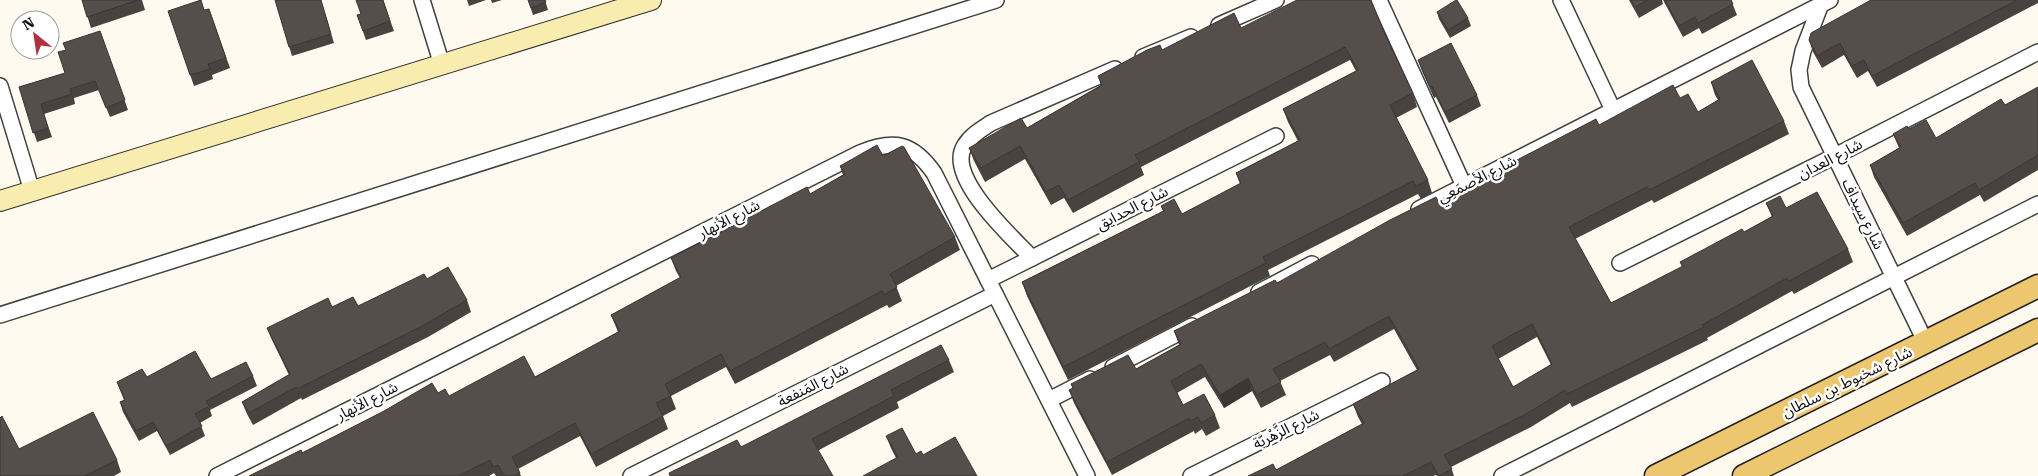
<svg xmlns="http://www.w3.org/2000/svg" width="2038" height="476" viewBox="0 0 2038 476" font-family="'Roboto Serif','Noto Sans Arabic',serif">
<style>
.lines{fill:none;stroke-linecap:round;stroke-linejoin:round}
.street-casing{stroke:#404040;stroke-width:18}
.secondary-casing{stroke:#2f2f2f;stroke-width:22}
.primary-casing{stroke:#1e1e1e;stroke-width:25}
.street{stroke:#fff;stroke-width:15}
.secondary{stroke:#f8ecaf;stroke-width:20}
.primary{stroke:#edc76f;stroke-width:22}
.wall{fill:#494340;fill-rule:evenodd}
.shaded-wall{fill:#3c3734}
.building{fill:#554e4a;stroke:#3c3734;fill-rule:evenodd}
.labels{text-anchor:middle;dominant-baseline:central;stroke-width:5;stroke-linejoin:round;paint-order:stroke}
.street-label{font-size:15px;fill:#0d0d0d;stroke:#fff}
</style>
<rect width="100%" height="100%" fill="#fefaef"/>
<g class="lines">
<defs>
<g id="street">
<polyline points="422,0 442,65"/>
<polyline points="1379,0 1464,186"/>
<polyline points="1561,0 1613,110"/>
<polyline points="1822,1 1803,51 1799,70 1801,87 1926,343"/>
<polyline points="1219,25 1276,0"/>
<polyline points="1143,57 1191,37"/>
<polyline points="0,86 32,191"/>
<polyline points="1419,209 1830,0"/>
<path d="M1032,258C1012,237 944,176 965,145C971,135 982,129 991,123L1115,69"/>
<polyline points="1620,263 1835,156 2038,52"/>
<polyline points="988,280 1276,136"/>
<polyline points="1259,292 1312,264"/>
<polyline points="0,315 996,0"/>
<polyline points="1113,367 1192,326"/>
<polyline points="1049,400 1090,379"/>
<path d="M217,476L860,153C894,139 913,143 934,173L1087,476"/>
<polyline points="631,476 995,294"/>
<polyline points="1191,476 1382,381"/>
<polyline points="1502,476 2038,204"/>
</g>
<polyline id="secondary" points="0,201 651,0"/>
<g id="primary">
<polyline points="1656,476 2038,286"/>
<polyline points="1744,476 2038,330"/>
</g>
</defs>
<use href="#street" class="street-casing"/>
<use href="#secondary" class="secondary-casing"/>
<use href="#primary" class="primary-casing"/>
<use href="#street" class="street"/>
<use href="#secondary" class="secondary"/>
<use href="#primary" class="primary"/>
</g>
<g class="wall">
<polygon points="82,0 142,0 145,10 91,28"/>
<polygon points="275,0 321,0 334,43 292,56"/>
<polygon points="383,0 394,31 366,40 357,15 361,14"/>
<polygon points="467,0 486,0 469,6"/>
<polygon points="491,0 502,0 492,3"/>
<polygon points="528,0 545,0 548,10 533,15"/>
<polygon points="1629,0 1662,0 1663,4 1639,18"/>
<polygon points="1663,0 1731,0 1737,15 1702,34 1699,28 1683,37"/>
<polygon points="1871,0 2038,0 2038,3 1877,87 1868,71 1857,78 1844,55 1822,68 1813,52 1809,40"/>
<polygon points="209,9 230,68 212,75 213,79 194,86 168,11 204,10"/>
<polygon points="1437,12 1468,18 1471,26 1450,38 1439,19"/>
<polygon points="1241,28 1383,30 1413,93 1417,107 1396,118 1428,180 1432,193 1421,199 1418,194 1268,270 1270,276 1068,380 1027,296 1022,282 1163,211 1161,206 1182,214 1240,184 1236,173 1298,141 1288,122 1283,109 1356,71 1350,60 1141,167 1144,175 1073,213 1064,198 1051,205 1025,159 985,182 974,161 969,148 1027,128 1101,85 1098,76 1162,50"/>
<polygon points="100,31 128,110 110,117 99,90 74,98 75,104 44,114 52,137 37,142 19,87 65,73 66,50"/>
<polygon points="1418,60 1477,95 1481,106 1449,123 1436,97 1434,98 1422,71"/>
<path d="M1711,82L1784,121L1789,134L1654,203L1652,200L1575,239L1611,303L1682,267L1680,262L1744,232L1772,217L1766,203L1786,208L1848,249L1853,262L1794,294L1792,291L1707,338L1708,340L1572,407L1570,403L1531,427L1451,467L1454,476H1437L1436,475L1433,476H1248L1276,470L1362,424L1358,417L1353,404L1417,370L1394,329L1334,362L1330,355L1280,381L1286,395L1261,408L1252,391L1224,408L1205,377L1177,393L1183,405L1215,415L1220,428L1206,436L1202,429L1195,434L1194,431L1112,475L1074,403L1069,390L1073,388L1071,384L1136,369L1179,345L1174,331L1277,283L1438,201L1599,125L1680,98L1698,112L1718,100L1715,95ZM1537,337L1551,365L1513,387L1498,359Z"/>
<polygon points="2038,87 2038,170 1984,202 1980,195 1907,236 1874,177 1870,165 1899,148 1893,134 1909,129 1936,138 2005,105"/>
<polygon points="883,156 955,237 960,250 896,286 902,301 889,308 887,305 735,384 726,367 671,396 676,409 663,416 668,429 596,467 580,436 518,469 521,476 496,476 494,473 489,476 249,476 438,393 449,396 535,377 618,332 611,315 680,278 676,271 671,258 810,194 843,175 840,166"/>
<polygon points="427,279 467,300 471,312 428,337 302,400 301,398 253,425 247,414 242,402 289,375 272,340 267,328 332,307 358,306"/>
<polygon points="949,360 954,372 897,402 899,408 819,450 741,447"/>
<polygon points="253,376 257,386 210,410 212,416 200,423 205,436 170,455 157,431 139,441 123,412 120,402 124,400 117,382 147,377 211,379"/>
<polygon points="886,436 916,454 923,455 896,458 891,448"/>
<polygon points="19,449 117,460 121,472 114,476 0,476"/>
</g>
<polygon class="shaded-wall" points="1248,378 1252,391 1224,408 1220,395"/>
<g class="building">
<polygon points="82,0 138,0 87,17"/>
<polygon points="201,0 204,10 209,9 226,58 208,64 210,69 190,75 168,11"/>
<polygon points="275,0 321,0 331,34 289,47"/>
<polygon points="356,0 383,0 390,21 363,31 357,15 361,14"/>
<polygon points="528,0 545,0 546,2 531,8"/>
<polygon points="1297,0 1371,0 1383,30 1413,93 1390,105 1428,180 1416,186 1413,181 1263,257 1266,263 1063,367 1022,282 1164,211 1161,206 1174,199 1182,214 1241,183 1236,173 1300,140 1283,109 1358,70 1345,47 1135,155 1139,162 1068,200 1059,185 1046,192 1020,146 981,168 969,148 1021,118 1027,128 1102,85 1098,76 1147,50 1160,45 1162,50 1234,13 1241,28"/>
<polygon points="1456,0 1457,0 1468,18 1448,30 1437,12"/>
<polygon points="1631,0 1648,0 1635,7"/>
<polygon points="1665,0 1731,0 1733,4 1698,23 1695,17 1679,26"/>
<polygon points="1871,0 2017,0 1872,76 1864,60 1852,66 1840,43 1817,56 1809,40 1811,33"/>
<polygon points="100,31 125,100 106,108 95,81 70,89 72,94 41,104 48,128 33,133 19,87 65,73 58,52 66,50 63,43"/>
<polygon points="1451,43 1477,95 1445,112 1432,86 1430,87 1418,60"/>
<path d="M1752,60L1784,121L1649,190L1647,187L1569,227L1611,303L1683,266L1680,262L1742,229L1744,232L1773,216L1766,203L1780,196L1786,208L1817,192L1848,249L1789,281L1787,278L1702,325L1704,327L1567,394L1565,390L1526,414L1444,455L1452,469L1439,476L1431,462L1403,476H1248L1273,464L1276,470L1364,423L1353,404L1419,369L1389,316L1329,349L1325,342L1273,369L1281,382L1257,395L1248,378L1220,395L1201,364L1171,381L1183,405L1204,394L1215,415L1201,423L1198,417L1190,421L1189,418L1107,462L1069,390L1073,388L1071,384L1128,355L1136,369L1181,344L1174,331L1275,280L1277,283L1390,220L1436,197L1438,201L1596,119L1599,125L1673,85L1680,98L1688,94L1698,112L1720,99L1711,82ZM1532,324L1552,364L1513,387L1492,346Z"/>
<polygon points="2038,87 2038,155 1979,190 1975,183 1903,223 1870,165 1901,147 1893,134 1907,126 1909,129 1926,120 1936,138 2001,99 2005,105"/>
<polygon points="877,145 883,156 902,146 904,147 955,237 890,274 897,287 884,295 882,291 730,371 721,354 665,384 671,396 656,403 663,416 591,454 575,423 512,457 520,473 514,476 504,476 498,465 493,467 490,460 458,476 249,476 301,450 302,453 384,411 432,383 438,393 445,389 449,396 524,356 535,377 620,331 611,315 681,277 671,258 807,187 810,194 845,174 840,166"/>
<polygon points="448,267 467,300 424,325 297,389 296,387 249,413 242,402 290,374 267,328 328,298 332,307 353,297 358,306 424,274 427,279"/>
<polygon points="941,345 949,360 891,390 894,396 812,439 833,476 670,476 669,473 737,440 741,447"/>
<polygon points="195,351 211,379 246,362 253,376 206,401 209,406 195,414 202,426 166,446 153,422 136,431 120,402 125,400 117,382 142,369 147,377"/>
<polygon points="93,412 117,460 84,476 0,476 0,418 2,416 19,449"/>
<polygon points="902,428 916,454 921,451 923,455 955,437 977,476 863,476 898,457 886,436"/>
</g>
<g class="labels">
<g class="street-label">
<text transform="translate(1830 159) rotate(-27)">شارع العدان</text>
<text transform="translate(1477 179) rotate(-27)">شارع الأصمَعِي</text>
<text transform="translate(1132 208) rotate(-27)">شارع الحدايق</text>
<text transform="translate(1863 214) rotate(64)">شارع سيداف</text>
<text transform="translate(729 219) rotate(-27)">شارع الأنهار</text>
<text transform="translate(1847 382) rotate(-26)">شارع شخبوط بن سلطان</text>
<text transform="translate(813 385) rotate(-27)">شارع المَنفعة</text>
<text transform="translate(367 401) rotate(-27)">شارع الأنهار</text>
<text transform="translate(1286 429) rotate(-26)">شارع الزَّهْريّة</text>
</g>
</g>
<g transform="translate(35 35) rotate(330)"><circle r="24" fill="#ffffff" stroke="#9e9e9e"/>
<path d="M0-4L9 19L0 12L-9 19Z" fill="#b2313e"/>
<text y="-8" font-size="14" font-weight="bold" text-anchor="middle" fill="#0d0d0d">N</text>
</g>
</svg>
